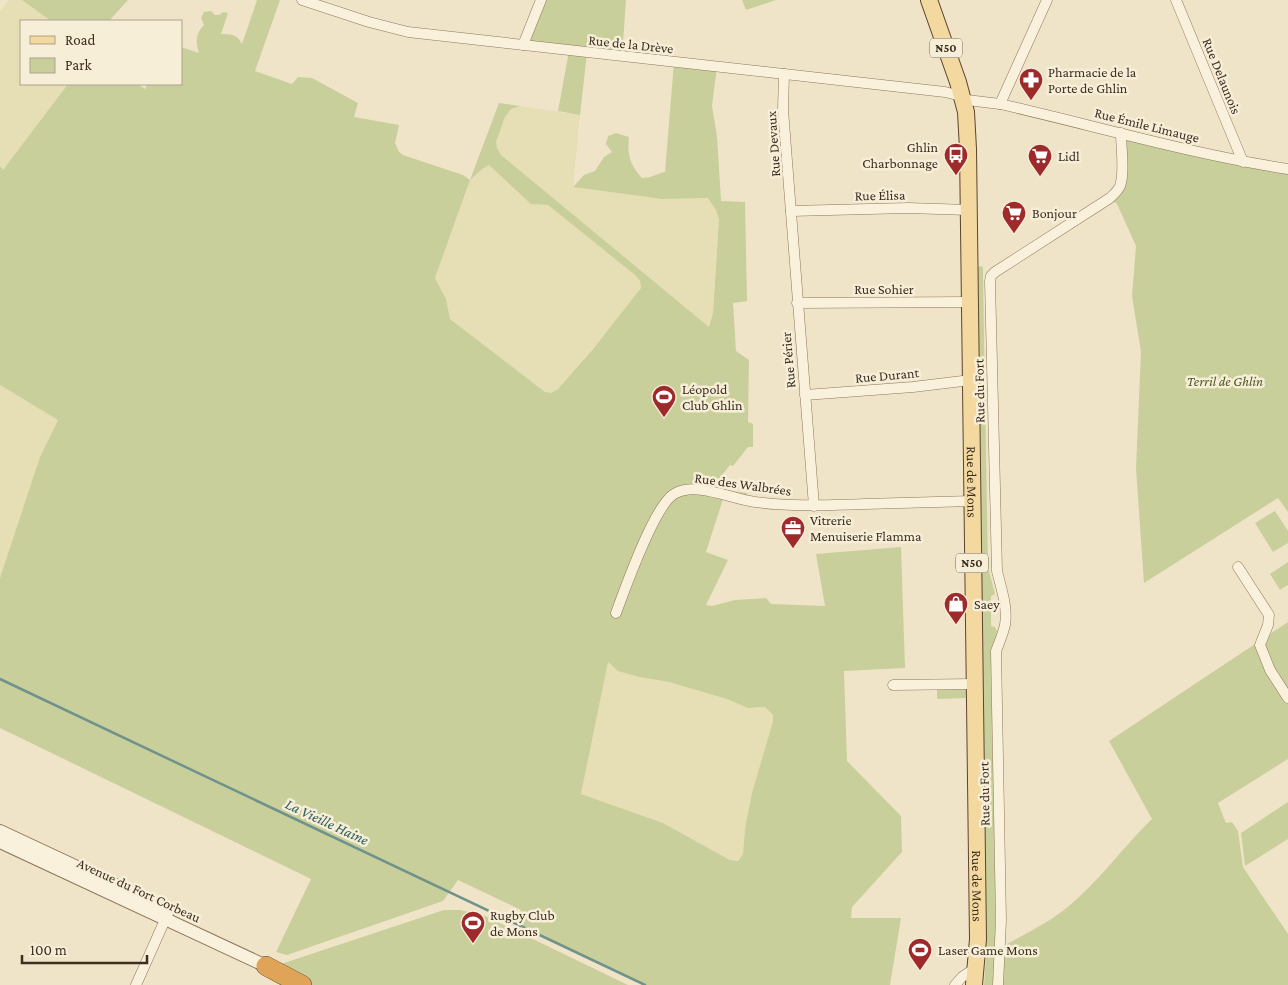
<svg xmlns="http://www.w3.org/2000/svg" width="1288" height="985" viewBox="0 0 1288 985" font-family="'Crimson Pro',serif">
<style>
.farmland{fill:#e6deb5}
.green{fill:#c9cf9b;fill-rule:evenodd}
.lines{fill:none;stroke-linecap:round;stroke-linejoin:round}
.stream{stroke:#6f938a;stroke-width:2.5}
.minor-casing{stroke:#8d765c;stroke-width:11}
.tertiary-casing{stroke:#8d765c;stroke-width:14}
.primary-casing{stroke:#5b4430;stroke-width:18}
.motorway-casing{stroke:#5b4430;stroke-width:20}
.minor{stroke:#faf1dc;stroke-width:10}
.tertiary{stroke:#faf1dc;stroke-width:12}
.primary{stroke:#f3d9a0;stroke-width:16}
.motorway{stroke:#e0a458;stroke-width:19}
.labels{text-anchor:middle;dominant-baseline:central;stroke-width:5;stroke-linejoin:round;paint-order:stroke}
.shield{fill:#f7eed8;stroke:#756857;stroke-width:1}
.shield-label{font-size:12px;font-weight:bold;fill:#3d2e20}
.street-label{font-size:14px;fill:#3d2e20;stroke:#f7eed8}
.poi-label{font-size:14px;fill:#3d2e20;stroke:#f7eed8;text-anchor:start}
.park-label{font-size:14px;font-style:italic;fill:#4d5a26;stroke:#f7eed8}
.water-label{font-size:15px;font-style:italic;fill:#2f5d5a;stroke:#f7eed8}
</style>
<rect width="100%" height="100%" fill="#f0e4c8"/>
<g class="farmland">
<polygon points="9,0 22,0 51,21 21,21 21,84 68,84 3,170 0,166 0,11"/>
<polygon points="520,106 580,115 573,187 662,199 708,198 716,210 719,218 713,313 709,327 501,155 497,148 496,142 505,117 511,109"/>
<polygon points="489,165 531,203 548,205 635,275 640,281 641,288 626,309 558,389 551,393 545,392 450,319 446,299 435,278 470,180 481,170"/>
<polygon points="0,385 58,420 40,457 0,578"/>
<polygon points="608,662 618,671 639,677 669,682 727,699 748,708 765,707 773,715 773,721 752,793 745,828 743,854 737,861 731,860 663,823 581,794"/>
</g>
<g class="green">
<polygon points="22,0 128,0 109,21 51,21"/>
<path d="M257,0H280L255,71L292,84L298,77L312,78L358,103L354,117L399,125L395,143L399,152L403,155L463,175L470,180L499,103L520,106L511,109L505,117L496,142L497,148L501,155L709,327L713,313L719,219L716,210L708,198L662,199L573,187L584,175L595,171L604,157L612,152L606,144L608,136L616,133L629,137C627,155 630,165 642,178C651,178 656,174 665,172L674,62L717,67L712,106L717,136L721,201L745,202L747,301L733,303L736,351L749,360L748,422L753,424V447H748L733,466L730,465L719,479L713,476L709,482L712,489L747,493L749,501L724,496L706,552L728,560L706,605L712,606L735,600L766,598L771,604L825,606L816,554L901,547L905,668L844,671L847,761L901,816L902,852L852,907L851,918H901L890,985H645L514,923L521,910L458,880L443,901L287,955L276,952L311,879L0,728V578L40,457L58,420L0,385V166L3,170L68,84H138L145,89L147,84H181V47L199,53C195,42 196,33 204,25L201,18L204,12L211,11L215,15H219L223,12L228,13L221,34C231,34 237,34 242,44ZM489,165L531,204L548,205L635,275L640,281L641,288L593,349L558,389L551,393L545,392L450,319L446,299L435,278L470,180L481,170ZM608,662L618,671L639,677L669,682L727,699L748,708L765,707L773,715V721L752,793L745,828L743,854L738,861L730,860L663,823L581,794Z"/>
<polygon points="541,0 626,0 622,57 587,53 580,115 558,111 569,51 523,45"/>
<polygon points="742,0 776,0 746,10"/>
<polygon points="1121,133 1288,169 1288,512 1278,498 1144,583 1136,468 1141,352 1132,296 1136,246 1117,204 1110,198 1116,193"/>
<polygon points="980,266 983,267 983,274 988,567 995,594 991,596 991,626 995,627 997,631 991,661 995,876 995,985 984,985 986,956 981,631 983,629 975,269"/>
<polygon points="1275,511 1288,531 1288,543 1273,552 1255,523"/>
<polygon points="1288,562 1288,585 1280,590 1270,574"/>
<path d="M1288,622V759L1218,803L1226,823L1232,822L1238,831L1243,867L1288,934V985H998L1000,948C1019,937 1042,926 1060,913C1095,887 1121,849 1152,819L1109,741Z"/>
<polygon points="966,684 966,698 937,699 937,689"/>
<polygon points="1288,802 1288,839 1245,866 1241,833"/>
<polygon points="444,910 460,910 485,916 628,985 310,985 275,966"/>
</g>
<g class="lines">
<polyline class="stream" points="0,679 645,985"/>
<defs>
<g id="minor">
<path d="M302,0L369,22L408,32L945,92L961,96L967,100L1000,104C1096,126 1191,154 1288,169"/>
<polyline points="1176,0 1243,162"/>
<polyline points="523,45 541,0"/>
<polyline points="784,74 783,110 814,506"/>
<polyline points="1000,104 1047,0"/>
<polyline points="791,211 908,208 969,210"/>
<polyline points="797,303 970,302"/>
<polyline points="805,395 913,387 971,380"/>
<polyline points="1238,567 1269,615 1268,625 1260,645 1270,670 1288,698"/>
<path d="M616,613C625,589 654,506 674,494C696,481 731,499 755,502C792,507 829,505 865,504C901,503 936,502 972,501"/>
<polyline points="893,685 974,684"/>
<polyline points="136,985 168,913"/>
<polyline points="955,985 962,977 976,968"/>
<path d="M998,985L1001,920L996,651C999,643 1003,634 1005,625C1008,607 1001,588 997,571L990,281L991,276L995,272L1110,198C1114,194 1118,191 1120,186C1125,172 1121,148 1121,133"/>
</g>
<g id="tertiary">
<polyline points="0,831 169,910"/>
<polyline points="0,842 266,966"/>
</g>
<g id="primary">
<path id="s1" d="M929,0L958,82L966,112L968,149L978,939L974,985"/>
</g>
<polyline id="motorway" points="266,966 302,985"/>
</defs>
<use href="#minor" class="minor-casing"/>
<use href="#tertiary" class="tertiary-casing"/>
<use href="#primary" class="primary-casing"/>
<use href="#motorway" class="motorway-casing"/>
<use href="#minor" class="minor"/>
<use href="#tertiary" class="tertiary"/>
<use href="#primary" class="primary"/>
<use href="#motorway" class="motorway"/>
</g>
<defs>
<symbol id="pharmacy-pin" viewBox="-11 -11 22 30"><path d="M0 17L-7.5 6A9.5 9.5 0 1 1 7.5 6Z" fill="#9e2a2b" stroke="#f7eed8"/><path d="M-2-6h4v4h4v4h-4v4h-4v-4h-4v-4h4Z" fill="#fff"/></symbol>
<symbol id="bus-pin" viewBox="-11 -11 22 30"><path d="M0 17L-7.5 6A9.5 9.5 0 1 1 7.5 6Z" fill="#9e2a2b" stroke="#f7eed8"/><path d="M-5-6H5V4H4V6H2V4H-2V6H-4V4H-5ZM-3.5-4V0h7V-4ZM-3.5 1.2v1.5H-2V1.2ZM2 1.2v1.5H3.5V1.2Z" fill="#fff"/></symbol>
<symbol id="supermarket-pin" viewBox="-11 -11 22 30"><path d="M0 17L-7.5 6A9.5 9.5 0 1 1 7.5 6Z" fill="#9e2a2b" stroke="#f7eed8"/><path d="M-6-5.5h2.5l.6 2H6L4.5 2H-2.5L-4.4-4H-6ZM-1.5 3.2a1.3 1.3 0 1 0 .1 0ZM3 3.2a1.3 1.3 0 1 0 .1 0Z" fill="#fff"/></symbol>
<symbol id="stadium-pin" viewBox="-11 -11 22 30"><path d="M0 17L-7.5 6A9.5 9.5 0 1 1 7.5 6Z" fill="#9e2a2b" stroke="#f7eed8"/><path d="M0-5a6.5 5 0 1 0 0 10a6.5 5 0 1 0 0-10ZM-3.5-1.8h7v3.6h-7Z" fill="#fff"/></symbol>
<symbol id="office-pin" viewBox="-11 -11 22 30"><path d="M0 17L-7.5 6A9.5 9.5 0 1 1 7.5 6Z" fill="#9e2a2b" stroke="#f7eed8"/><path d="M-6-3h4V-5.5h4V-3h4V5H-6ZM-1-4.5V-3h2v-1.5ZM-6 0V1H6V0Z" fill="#fff"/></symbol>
<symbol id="shop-pin" viewBox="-11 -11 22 30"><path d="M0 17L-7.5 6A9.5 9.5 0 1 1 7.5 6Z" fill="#9e2a2b" stroke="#f7eed8"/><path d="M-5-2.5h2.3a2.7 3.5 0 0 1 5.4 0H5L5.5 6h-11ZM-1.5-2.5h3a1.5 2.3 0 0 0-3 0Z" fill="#fff"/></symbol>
</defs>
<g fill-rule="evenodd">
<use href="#pharmacy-pin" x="1017" y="66" width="28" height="38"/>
<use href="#bus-pin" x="942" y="141" width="28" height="38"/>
<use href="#supermarket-pin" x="1026" y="142" width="28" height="38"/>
<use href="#supermarket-pin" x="1000" y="199" width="28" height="38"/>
<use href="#stadium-pin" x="650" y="383" width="28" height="38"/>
<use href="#office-pin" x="779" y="514" width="28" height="38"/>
<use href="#shop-pin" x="942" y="590" width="28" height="38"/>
<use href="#stadium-pin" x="459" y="909" width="28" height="38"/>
<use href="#stadium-pin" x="906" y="936" width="28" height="38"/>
</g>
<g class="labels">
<g class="shield">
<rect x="930" y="38.5" width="32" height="19" rx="4"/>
<rect x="956" y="553.5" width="32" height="19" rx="4"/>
</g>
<g class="shield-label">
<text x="946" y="48">N50</text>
<text x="972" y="563">N50</text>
</g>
<g class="street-label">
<text transform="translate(631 44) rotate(6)">Rue de la Drève</text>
<text transform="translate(1222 76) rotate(68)">Rue Delaunois</text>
<text transform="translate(1147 125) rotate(14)">Rue Émile Limauge</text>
<text transform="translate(773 144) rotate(-94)">Rue Devaux</text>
<text transform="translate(880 195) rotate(-1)">Rue Élisa</text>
<text x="884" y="289">Rue Sohier</text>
<text transform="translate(788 360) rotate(-95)">Rue Périer</text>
<text transform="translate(887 375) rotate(-5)">Rue Durant</text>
<text transform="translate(979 391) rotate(-91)">Rue du Fort</text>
<text stroke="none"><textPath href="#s1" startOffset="488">Rue de Mons</textPath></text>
<text transform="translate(743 484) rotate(8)">Rue des Walbrées</text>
<text transform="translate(984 794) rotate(-91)">Rue du Fort</text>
<text stroke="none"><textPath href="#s1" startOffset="892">Rue de Mons</textPath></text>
<text transform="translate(139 890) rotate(25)">Avenue du Fort Corbeau</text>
</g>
<g class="poi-label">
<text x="1048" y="72">Pharmacie de la<tspan x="1048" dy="16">Porte de Ghlin</tspan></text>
<text x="938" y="147" text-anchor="end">Ghlin<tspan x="938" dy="16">Charbonnage</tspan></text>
<text x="1058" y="156">Lidl</text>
<text x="1032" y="213">Bonjour</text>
<text x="682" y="389">Léopold<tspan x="682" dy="16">Club Ghlin</tspan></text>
<text x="810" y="520">Vitrerie<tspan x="810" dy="16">Menuiserie Flamma</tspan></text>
<text x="974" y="604">Saey</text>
<text x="490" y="915">Rugby Club<tspan x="490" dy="16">de Mons</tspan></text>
<text x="938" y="950">Laser Game Mons</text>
</g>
<g class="park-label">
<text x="1225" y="381">Terril de Ghlin</text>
</g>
<g class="water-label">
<text transform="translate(327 822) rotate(25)">La Vieille Haine</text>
</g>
</g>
<rect x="20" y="20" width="162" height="65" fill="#f7eed8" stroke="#ada18e"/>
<rect x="30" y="36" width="25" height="8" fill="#f3d9a0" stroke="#ada18e"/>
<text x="65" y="45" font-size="15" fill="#3d2e20">Road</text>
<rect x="30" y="58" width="25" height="15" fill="#c9cf9b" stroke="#ada18e"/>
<text x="65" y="70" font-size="15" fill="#3d2e20">Park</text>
<path d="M22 955v8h125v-8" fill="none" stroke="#3d2e20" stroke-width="2.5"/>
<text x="30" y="955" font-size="15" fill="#3d2e20" stroke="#f7eed8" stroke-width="4" paint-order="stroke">100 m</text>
</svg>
